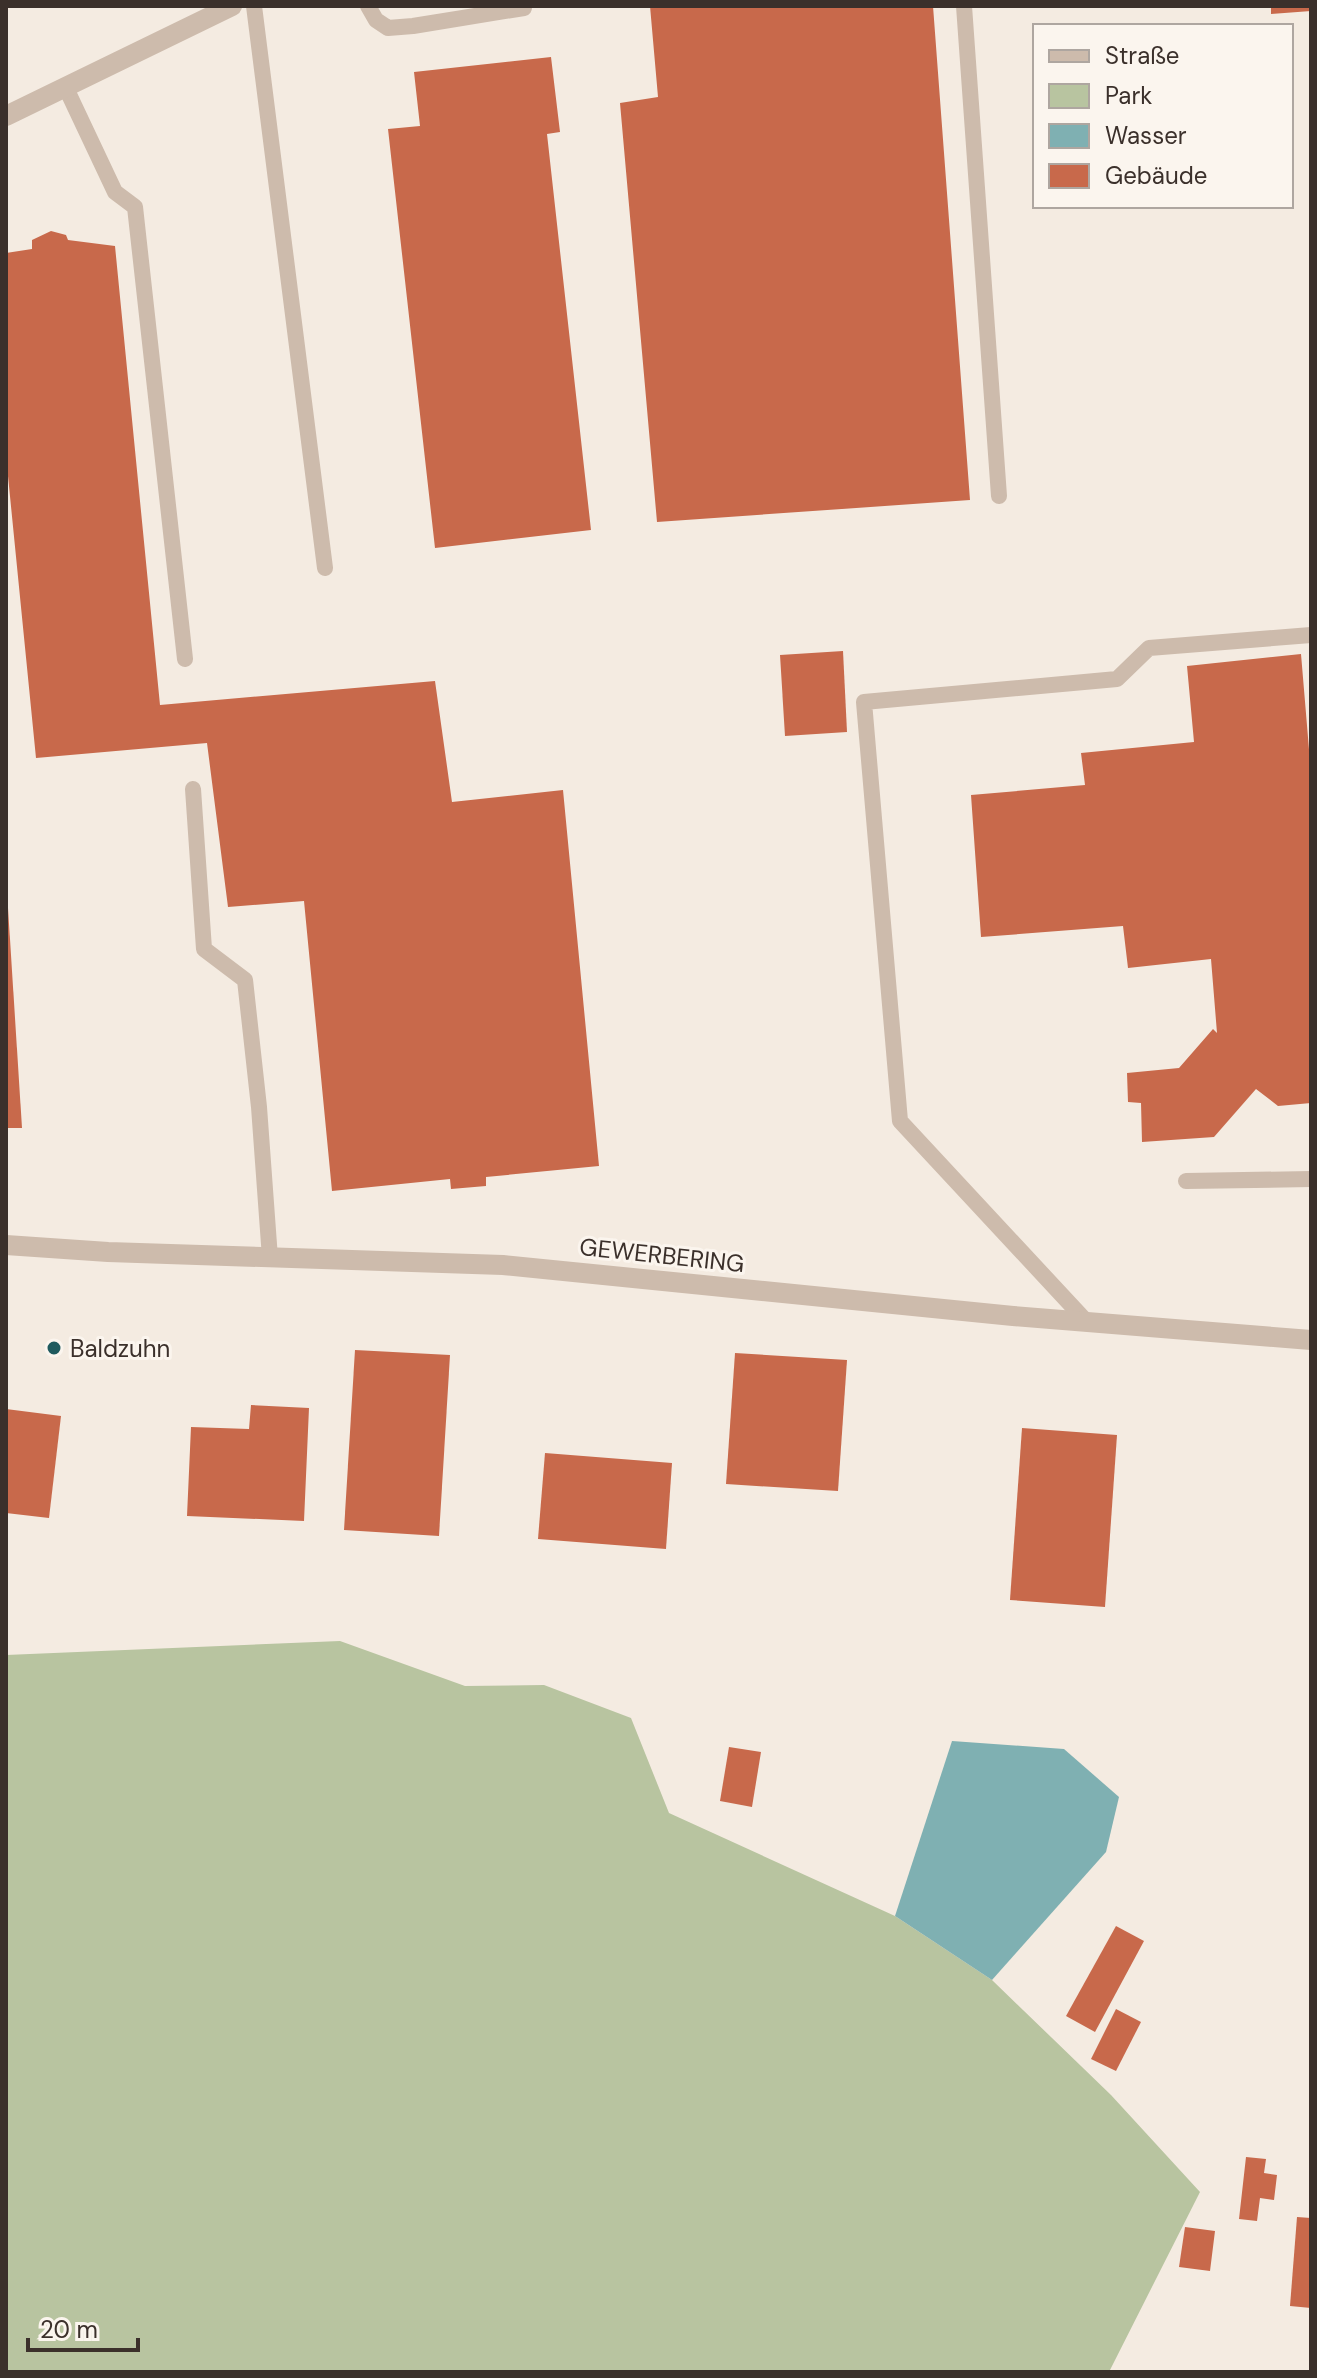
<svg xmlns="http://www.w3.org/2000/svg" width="1317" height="2378" viewBox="0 0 1317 2378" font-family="'DM Sans',sans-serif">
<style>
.green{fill:#b8c4a0}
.water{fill:#7fb0b2}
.building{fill:#c8694b}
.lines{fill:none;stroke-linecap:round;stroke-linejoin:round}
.lane{stroke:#cdbbac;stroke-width:16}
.street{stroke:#cdbbac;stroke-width:20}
.poi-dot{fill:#1f5a5e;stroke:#fbf5ee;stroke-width:3}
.labels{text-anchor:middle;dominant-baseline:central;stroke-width:6;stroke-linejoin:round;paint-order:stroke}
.street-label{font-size:24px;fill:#3b302b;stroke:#fbf5ee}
.poi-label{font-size:24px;fill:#3b302b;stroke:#fbf5ee;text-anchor:start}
</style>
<rect width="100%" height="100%" fill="#f4ebe1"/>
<polygon class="green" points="340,1641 465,1686 544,1685 631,1718 669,1813 895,1916 992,1980 1111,2095 1200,2192 1109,2372 6,2372 6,1655"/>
<polygon class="water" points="952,1741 1064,1749 1119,1797 1106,1852 992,1980 895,1916"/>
<g class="building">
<polygon points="650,6 933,6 970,500 657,522 620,103 658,97"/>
<polygon points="1271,6 1311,6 1311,11 1271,14"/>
<polygon points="551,57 560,132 547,134 591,530 435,548 388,129 420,126 414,72"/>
<polygon points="51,231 66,235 68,240 115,246 160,705 435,681 452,802 563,790 599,1166 486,1177 486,1186 451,1189 450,1179 332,1191 304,901 228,907 207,743 36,758 6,456 6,253 32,249 32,240"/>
<polygon points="843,651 847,732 785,736 780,655"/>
<polygon points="1301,654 1311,773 1311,1103 1278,1106 1256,1089 1214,1137 1142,1142 1141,1103 1128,1102 1127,1073 1179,1068 1213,1029 1217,1033 1211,959 1128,968 1123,926 981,937 971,795 1085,785 1081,753 1194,742 1187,666"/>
<polygon points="6,908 8,908 22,1128 6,1128"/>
<polygon points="355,1350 450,1355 439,1536 344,1530"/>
<polygon points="735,1353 847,1360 838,1491 726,1484"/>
<polygon points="251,1405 309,1408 304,1521 187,1516 191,1427 249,1429"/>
<polygon points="6,1409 61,1416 49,1518 6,1513"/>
<polygon points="1022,1428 1117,1435 1105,1607 1010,1600"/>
<polygon points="545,1453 672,1463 666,1549 538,1539"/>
<polygon points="729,1747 761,1752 752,1807 720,1801"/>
<polygon points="1116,1926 1144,1941 1095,2032 1066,2016"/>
<polygon points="1116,2009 1141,2022 1116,2071 1091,2059"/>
<polygon points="1246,2157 1266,2159 1264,2173 1277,2175 1274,2200 1260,2198 1257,2221 1239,2219"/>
<polygon points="1297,2217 1311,2218 1311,2308 1290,2306"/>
<polygon points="1185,2227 1215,2231 1210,2271 1179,2267"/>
</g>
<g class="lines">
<g class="lane">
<polyline points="254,6 325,568"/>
<polyline points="368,6 376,20 388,28 413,26 524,8"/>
<polyline points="964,6 999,496"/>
<polyline points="65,86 115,192 135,207 185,659"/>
<polyline points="193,789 204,949 245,980 259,1107 270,1258"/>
<polyline points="1186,1181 1311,1179"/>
<polyline points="1085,1320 900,1121 864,702 1117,679 1149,648 1311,635"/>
</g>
<g class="street">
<polyline points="6,116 232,6"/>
<polyline points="6,1245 108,1252 503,1265 1013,1316 1311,1340"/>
</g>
</g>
<circle class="poi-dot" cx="54" cy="1348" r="8"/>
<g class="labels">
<g class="street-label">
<text transform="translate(662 1255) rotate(6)">GEWERBERING</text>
</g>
<g class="poi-label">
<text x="70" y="1348">Baldzuhn</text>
</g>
</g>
<rect width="1317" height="2378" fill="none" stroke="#3b302b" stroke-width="16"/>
<rect x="1033" y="24" width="260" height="184" fill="#fbf5ee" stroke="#aea6a0" stroke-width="2"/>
<rect x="1049" y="50" width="40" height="12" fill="#cdbbac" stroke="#aea6a0" stroke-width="2"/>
<text x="1105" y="64" font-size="24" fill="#3b302b">Straße</text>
<rect x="1049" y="84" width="40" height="24" fill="#b8c4a0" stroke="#aea6a0" stroke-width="2"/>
<text x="1105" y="104" font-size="24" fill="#3b302b">Park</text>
<rect x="1049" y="124" width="40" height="24" fill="#7fb0b2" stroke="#aea6a0" stroke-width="2"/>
<text x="1105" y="144" font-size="24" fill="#3b302b">Wasser</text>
<rect x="1049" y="164" width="40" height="24" fill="#c8694b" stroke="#aea6a0" stroke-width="2"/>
<text x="1105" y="184" font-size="24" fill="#3b302b">Gebäude</text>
<path d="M28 2338v12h110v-12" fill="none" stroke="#3b302b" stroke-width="4"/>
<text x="40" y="2338" font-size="24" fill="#3b302b" stroke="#fbf5ee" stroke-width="6" paint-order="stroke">20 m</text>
</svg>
